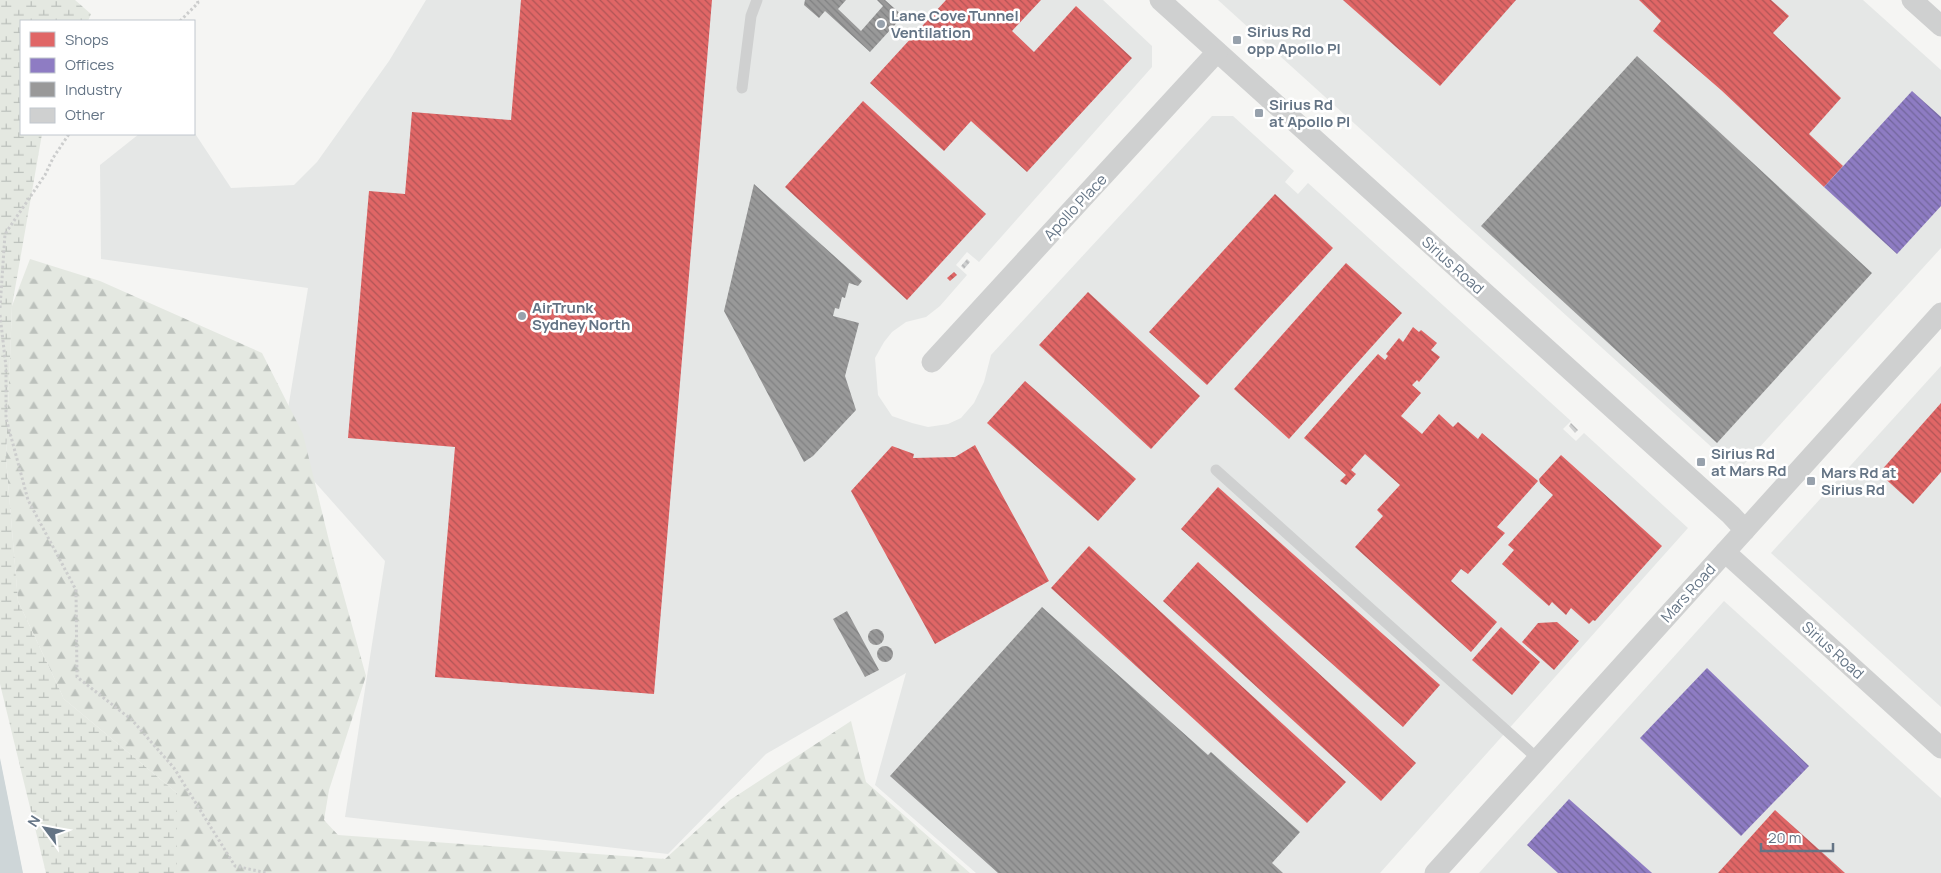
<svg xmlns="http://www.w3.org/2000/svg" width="1941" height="873" viewBox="0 0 1941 873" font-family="Manrope,sans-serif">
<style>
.built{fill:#e5e7e6}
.forest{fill:url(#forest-firs)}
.wetland{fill:url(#wetland-marsh)}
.water{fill:#ced6d8}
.shops{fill:url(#shops-back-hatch)}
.offices{fill:url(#offices-back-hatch)}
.industry{fill:url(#industry-back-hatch)}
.building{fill:url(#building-back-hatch)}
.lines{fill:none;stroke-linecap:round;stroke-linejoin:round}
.path{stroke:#cccdcd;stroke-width:3;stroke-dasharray:2.5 2.5;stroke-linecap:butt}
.lane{stroke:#cfd0d0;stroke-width:11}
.street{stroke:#cfd0d0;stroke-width:21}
.poi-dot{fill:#97a1ac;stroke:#fff;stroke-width:2}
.labels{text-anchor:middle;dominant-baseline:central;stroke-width:5;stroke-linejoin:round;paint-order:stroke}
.poi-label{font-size:15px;font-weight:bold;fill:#647485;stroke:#fff;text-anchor:start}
.street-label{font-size:15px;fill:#647485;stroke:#fff}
</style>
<defs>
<pattern id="forest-firs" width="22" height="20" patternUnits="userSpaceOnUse" patternTransform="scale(1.25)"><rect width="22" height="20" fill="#e4e8e1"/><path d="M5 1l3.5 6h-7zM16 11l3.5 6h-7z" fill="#bcc1bc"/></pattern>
<pattern id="wetland-marsh" width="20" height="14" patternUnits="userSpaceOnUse" patternTransform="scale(1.25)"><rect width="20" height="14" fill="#e4e8e1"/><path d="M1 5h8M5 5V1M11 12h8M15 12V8" fill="none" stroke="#bcc1bc"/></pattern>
<pattern id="shops-back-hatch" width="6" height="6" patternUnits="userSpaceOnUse" patternTransform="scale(1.25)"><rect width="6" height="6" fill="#e06666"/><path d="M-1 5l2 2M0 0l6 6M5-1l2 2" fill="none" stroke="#b05556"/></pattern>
<pattern id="offices-back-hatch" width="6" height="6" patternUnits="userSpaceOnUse" patternTransform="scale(1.25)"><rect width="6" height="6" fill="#8e7cc3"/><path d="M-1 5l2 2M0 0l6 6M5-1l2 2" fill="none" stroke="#72669c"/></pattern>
<pattern id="industry-back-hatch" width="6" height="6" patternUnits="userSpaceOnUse" patternTransform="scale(1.25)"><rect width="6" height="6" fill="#999"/><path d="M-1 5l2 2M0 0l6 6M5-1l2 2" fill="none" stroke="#808182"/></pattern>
<pattern id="building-back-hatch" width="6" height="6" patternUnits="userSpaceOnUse" patternTransform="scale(1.25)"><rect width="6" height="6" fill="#cfd0d0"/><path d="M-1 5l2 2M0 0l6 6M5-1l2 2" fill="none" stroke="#acadae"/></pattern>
</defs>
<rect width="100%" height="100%" fill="#f5f5f3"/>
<g class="built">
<polygon points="426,0 1103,0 1152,46 1152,67 979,262 967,252 956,265 967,275 940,306 926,317 906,322 892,332 884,342 875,358 878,395 892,416 912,423 928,427 948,424 961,418 974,403 984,382 991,355 1212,116 1233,116 1294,171 1285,182 1298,194 1308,183 1571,421 1563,429 1576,441 1584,433 1688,528 1380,873 976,873 875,785 906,673 766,754 668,854 345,817 385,561 282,445 308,288 101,259 100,165 139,134 194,134 194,132 231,188 294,185 317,162 389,61"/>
<polygon points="1218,0 1863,0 1941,70 1941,248 1738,471"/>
<polygon points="1941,366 1941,707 1771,553"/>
<polygon points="1724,601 1941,798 1941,873 1479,873"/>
</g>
<polygon class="forest" points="30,259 100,281 262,353 303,434 332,553 366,676 329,790 324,820 338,835 665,859 730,800 851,721 866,782 970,873 177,873 177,793 64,699 18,601 6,458 12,306"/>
<polygon class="wetland" points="0,0 75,0 91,14 88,21 21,21 21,134 42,134 12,306 6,458 18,601 64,699 177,793 177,873 46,873 0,684"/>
<polygon class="water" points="0,758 23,873 0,873"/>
<g class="shops">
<polygon points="521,0 712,0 654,694 435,677 455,447 348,438 369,191 405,194 412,112 511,120"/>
<polygon points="946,0 1041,0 1012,31 1034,52 1076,6 1132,58 1027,172 971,121 944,151 870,83"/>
<polygon points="1343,0 1516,0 1440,86"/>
<polygon points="1639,0 1771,0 1789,16 1773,33 1841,98 1809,134 1843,166 1824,187 1721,90 1653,31 1661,21"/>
<polygon points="863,101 986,214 907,300 785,187"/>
<polygon points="1275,194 1333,248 1207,385 1149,332"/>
<polygon points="1346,263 1402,313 1289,439 1234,389"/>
<polygon points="954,272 957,275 950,281 947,278"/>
<polygon points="1088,292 1200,396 1151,449 1039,345"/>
<polygon points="1413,327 1419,332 1421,330 1437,343 1431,350 1440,357 1419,382 1417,380 1412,385 1421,393 1401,416 1422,434 1439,414 1453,427 1458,422 1478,439 1482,433 1538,481 1497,527 1505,533 1468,574 1461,569 1451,581 1497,622 1471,652 1355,547 1383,516 1377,510 1400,485 1365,454 1351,470 1356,474 1346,485 1340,481 1346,475 1304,438 1378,354 1385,360 1388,356 1386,354 1399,338 1403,342"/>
<polygon points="1025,381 1136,479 1098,521 987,423"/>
<polygon points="1941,403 1941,472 1913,504 1879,473"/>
<polygon points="975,445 1049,581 935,644 851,491 892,446 914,454 913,458 955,457"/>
<polygon points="1561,455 1662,546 1595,621 1593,620 1589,624 1571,608 1566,615 1552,602 1549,606 1502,564 1514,550 1508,545 1553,495 1540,483 1539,479"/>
<polygon points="1218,487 1440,685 1403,727 1181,529"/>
<polygon points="1089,546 1346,782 1307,823 1051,588"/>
<polygon points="1198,562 1416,763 1381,801 1163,601"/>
<polygon points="1557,622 1579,641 1554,670 1522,642 1538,623"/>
<polygon points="1501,627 1540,662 1512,695 1472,660"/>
<polygon points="1775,810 1845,873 1718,873"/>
</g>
<g class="offices">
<polygon points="1912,91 1941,117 1941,206 1897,254 1824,187"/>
<polygon points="1707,668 1809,766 1741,836 1640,738"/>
<polygon points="1569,799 1652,873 1558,873 1527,845"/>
</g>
<g class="industry">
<polygon points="805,0 846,0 838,9 861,31 883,6 877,0 885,0 903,16 870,52 825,11 819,18 804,5"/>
<polygon points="1637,56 1872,273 1717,443 1481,226"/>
<polygon points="754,184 862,281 858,286 849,283 845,298 842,297 839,309 835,308 833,316 859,323 845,376 856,410 813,456 804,462 724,311"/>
<polygon points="1042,607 1208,755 1211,752 1300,832 1272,863 1283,873 998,873 890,776"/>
<polygon points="847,611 879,670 865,677 833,619"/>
<circle cx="876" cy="637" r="8"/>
<circle cx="885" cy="654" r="8"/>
</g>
<g class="building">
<polygon points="967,259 970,262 964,269 961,266"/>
<polygon points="1571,423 1578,430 1575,433 1569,426"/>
</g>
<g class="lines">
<g class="path">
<polyline points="180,21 198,3 197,0"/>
<polyline points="0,308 5,234 45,175 53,158 69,134"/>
<polyline points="0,315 6,367 6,418 28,500 76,590 77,677 132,720 174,768 235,866 267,873"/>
</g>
<g class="lane">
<polyline points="742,88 751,16 757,0"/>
<polyline points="1216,470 1538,759"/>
</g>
<g class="street">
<polyline points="1160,0 1731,515 1745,530"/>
<polyline points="1912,0 1941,26"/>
<polyline points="932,362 1217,52"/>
<polyline points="1725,552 1941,748"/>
<polyline points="1435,873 1941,313"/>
</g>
</g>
<g class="poi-dot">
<circle cx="881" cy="24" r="5"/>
<rect x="1232" y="35" width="10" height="10" rx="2.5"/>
<rect x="1254" y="108" width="10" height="10" rx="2.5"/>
<circle cx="522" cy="316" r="5"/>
<rect x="1696" y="457" width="10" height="10" rx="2.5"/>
<rect x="1806" y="476" width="10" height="10" rx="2.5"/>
</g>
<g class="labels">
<g class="poi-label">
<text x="891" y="15">Lane Cove Tunnel<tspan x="891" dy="17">Ventilation</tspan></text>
<text x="1247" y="31">Sirius Rd<tspan x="1247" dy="17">opp Apollo Pl</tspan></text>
<text x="1269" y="104">Sirius Rd<tspan x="1269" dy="17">at Apollo Pl</tspan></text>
<text x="532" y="307">AirTrunk<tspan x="532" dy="17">Sydney North</tspan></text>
<text x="1711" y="453">Sirius Rd<tspan x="1711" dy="17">at Mars Rd</tspan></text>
<text x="1821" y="472">Mars Rd at<tspan x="1821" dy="17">Sirius Rd</tspan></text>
</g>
<g class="street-label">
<text transform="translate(1075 207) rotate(-47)">Apollo Place</text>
<text transform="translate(1453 265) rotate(42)">Sirius Road</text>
<text transform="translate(1688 593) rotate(-48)">Mars Road</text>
<text transform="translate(1833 650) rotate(42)">Sirius Road</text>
</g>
</g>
<rect x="20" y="20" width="175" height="115" fill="#ffffff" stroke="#c1c7ce"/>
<rect x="30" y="32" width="25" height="15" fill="#e06666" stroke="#c1c7ce"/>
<text x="65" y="45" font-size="15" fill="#647485">Shops</text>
<rect x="30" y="58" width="25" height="15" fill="#8e7cc3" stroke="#c1c7ce"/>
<text x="65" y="70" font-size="15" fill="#647485">Offices</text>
<rect x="30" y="82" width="25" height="15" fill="#999999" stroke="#c1c7ce"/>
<text x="65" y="95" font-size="15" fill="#647485">Industry</text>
<rect x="30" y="108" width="25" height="15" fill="#cfd0d0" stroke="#c1c7ce"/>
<text x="65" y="120" font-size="15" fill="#647485">Other</text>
<g transform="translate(45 828) rotate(302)" stroke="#ffffff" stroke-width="4" paint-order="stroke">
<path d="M0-4L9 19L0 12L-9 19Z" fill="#647485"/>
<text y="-8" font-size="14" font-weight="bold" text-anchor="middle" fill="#647485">N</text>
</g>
<path d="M1761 843v8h72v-8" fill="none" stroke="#647485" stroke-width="2.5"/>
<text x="1768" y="843" font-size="15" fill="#647485" stroke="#ffffff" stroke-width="4" paint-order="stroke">20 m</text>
</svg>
